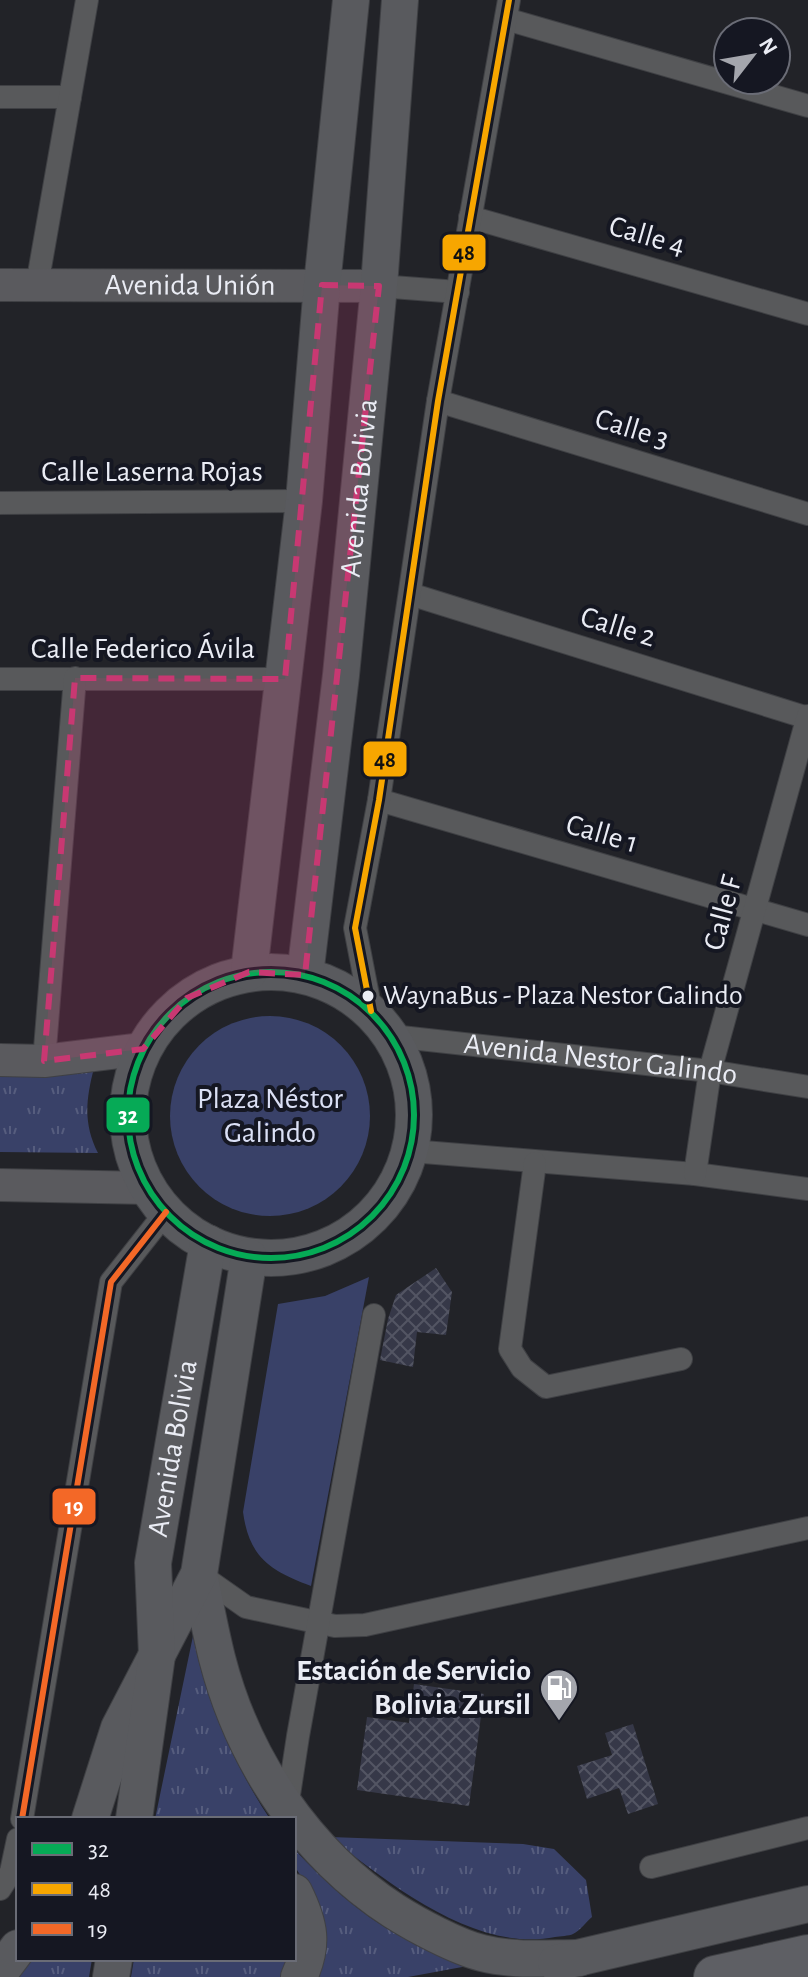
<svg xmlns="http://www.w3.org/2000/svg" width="808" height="1977" viewBox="0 0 808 1977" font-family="'Alegreya Sans',sans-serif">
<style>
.grass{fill:url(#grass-tufts)}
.green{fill:#394168}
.building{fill:url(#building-cross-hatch)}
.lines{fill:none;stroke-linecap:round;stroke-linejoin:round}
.street-casing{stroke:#3f4044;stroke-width:24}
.secondary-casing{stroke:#3f4044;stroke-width:34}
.primary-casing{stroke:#3f4044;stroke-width:38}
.highway-casing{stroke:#3f4044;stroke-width:44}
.street{stroke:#58595b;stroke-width:22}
.secondary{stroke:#5a5a5e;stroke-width:32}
.primary{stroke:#595a5e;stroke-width:36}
.highway{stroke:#5e5f64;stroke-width:42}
.bus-1-casing{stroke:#151722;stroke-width:12}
.bus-2-casing{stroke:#151722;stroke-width:12}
.bus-3-casing{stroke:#151722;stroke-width:12}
.bus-1{stroke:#06aa56;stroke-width:6}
.bus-2{stroke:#f7a600;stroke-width:6}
.bus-3{stroke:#f36827;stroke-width:6}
.marked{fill:#c83872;fill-opacity:0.2;stroke:#c83872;stroke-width:6;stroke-dasharray:16 10;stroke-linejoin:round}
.bus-dot{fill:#eaecf4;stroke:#151722;stroke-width:3}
.labels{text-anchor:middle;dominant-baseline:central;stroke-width:8;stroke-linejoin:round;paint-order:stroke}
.bus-label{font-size:28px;fill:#eaecf4;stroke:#151722;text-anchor:start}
.street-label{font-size:30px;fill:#eaecf4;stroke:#151722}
.park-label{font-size:30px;fill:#dbe0f5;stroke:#151722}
.poi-label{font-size:30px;font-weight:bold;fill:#eaecf4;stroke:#151722;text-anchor:end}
.line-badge{stroke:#151722;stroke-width:3}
.badge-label{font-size:22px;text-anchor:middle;font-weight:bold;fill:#fff}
.pale-badge-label{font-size:22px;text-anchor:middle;font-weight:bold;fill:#111}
</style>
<defs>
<pattern id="grass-tufts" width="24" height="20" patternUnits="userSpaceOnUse" patternTransform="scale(2)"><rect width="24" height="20" fill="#394168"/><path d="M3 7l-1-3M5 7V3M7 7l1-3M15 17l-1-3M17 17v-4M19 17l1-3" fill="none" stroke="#565d7e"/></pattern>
<pattern id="building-cross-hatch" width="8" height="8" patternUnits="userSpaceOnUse" patternTransform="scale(2)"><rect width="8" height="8" fill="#363848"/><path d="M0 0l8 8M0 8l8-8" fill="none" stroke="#535563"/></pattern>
</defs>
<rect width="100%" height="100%" fill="#222328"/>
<g class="grass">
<path d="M0,1066L94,1068C86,1099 83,1123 98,1153L0,1152Z"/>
<path d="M193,1636C206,1702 233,1763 270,1819H155Z"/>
<path d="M330,1837L523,1844L554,1849L586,1880L592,1917C586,1922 580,1931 573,1934C569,1936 560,1936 555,1937C476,1953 389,1884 330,1837Z"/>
<path d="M294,1849C325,1882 358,1913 398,1935C421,1948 449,1955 473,1965L408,1977H313L316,1901L294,1865Z"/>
<polygon points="29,1959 92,1959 89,1977 13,1977"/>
<polygon points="134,1959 290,1959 284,1977 131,1977"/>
</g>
<g class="green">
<circle cx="270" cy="1116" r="100"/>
<path d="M369,1277L311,1586C270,1571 249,1557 243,1512L278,1304L325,1296Z"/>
</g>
<g class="building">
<polygon points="436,1268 452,1292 446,1335 417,1332 413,1367 380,1360 388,1319 396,1295"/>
<polygon points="414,1684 484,1694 469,1806 357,1790 367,1717 409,1723"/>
<polygon points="633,1724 658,1804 628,1814 619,1788 587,1799 577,1766 612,1755 605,1733"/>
</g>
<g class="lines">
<defs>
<g id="street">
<polyline points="506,19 808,106"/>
<polyline points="0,97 70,97"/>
<polyline points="470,217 808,314"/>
<polyline points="37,285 87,0"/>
<polyline points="379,286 458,292"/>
<polyline points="438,401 808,514"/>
<polyline points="0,503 304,501"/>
<polyline points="410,594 808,718"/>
<polyline points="0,679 285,679"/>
<polyline points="379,800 808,925"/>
<polyline points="371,1011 355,928 379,800 438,401 509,0"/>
<path id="s1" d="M392,1036L710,1071L808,1087"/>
<polyline points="44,1061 75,678"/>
<polyline points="411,1151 695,1174 808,1189"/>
<polyline points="535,1163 510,1349 522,1368 546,1387 681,1359"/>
<polyline points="695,1174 710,1071 808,716"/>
<polyline points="199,1574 246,1607 335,1626 365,1625 808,1528"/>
<polyline points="287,1808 298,1736 374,1315"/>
<polyline points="22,1819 111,1282 166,1212"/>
<polyline points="651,1867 808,1828"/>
<polyline points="0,1889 11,1872 18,1839"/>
</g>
<g id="secondary">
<path id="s2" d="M0,285L379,286"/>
<polyline points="0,1060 44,1061 143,1049"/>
<polyline points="0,1185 148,1188"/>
</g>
<g id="primary">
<circle cx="271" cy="1115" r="143"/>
<polyline points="249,972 304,501 322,285 351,0"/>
<path id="s3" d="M305,975L341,675L379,286L400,0"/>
<path d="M199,1574C205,1602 210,1630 217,1658C243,1760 306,1854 394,1911C416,1925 457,1947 482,1953C513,1961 546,1958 579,1958"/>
<polyline points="90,1819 119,1728 199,1574 249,1257"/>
<path id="s4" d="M134,1819L157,1655L153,1563L208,1243"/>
<path d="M294,1892C310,1924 314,1945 299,1977"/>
<polyline points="556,1963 808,1904"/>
<polyline points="0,1972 18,1948"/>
<polyline points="111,1977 114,1959"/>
</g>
<polyline id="highway" points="715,1977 808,1956"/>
</defs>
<use href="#street" class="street-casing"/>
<use href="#secondary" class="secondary-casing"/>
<use href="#primary" class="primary-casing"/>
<use href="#highway" class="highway-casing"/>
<use href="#street" class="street"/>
<use href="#secondary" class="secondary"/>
<use href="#primary" class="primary"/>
<use href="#highway" class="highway"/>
<defs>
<circle id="bus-1" cx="271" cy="1115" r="143"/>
<polyline id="bus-2" points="371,1011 355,928 379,800 438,401 509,0"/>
<polyline id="bus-3" points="22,1819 111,1282 166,1212"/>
</defs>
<use href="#bus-1" class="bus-1-casing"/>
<use href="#bus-2" class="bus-2-casing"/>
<use href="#bus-3" class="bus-3-casing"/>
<use href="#bus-1" class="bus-1"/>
<use href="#bus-2" class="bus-2"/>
<use href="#bus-3" class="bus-3"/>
</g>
<path class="marked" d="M322,285L379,286L305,975L249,972L187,998L143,1049L44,1061L75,678L285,679Z"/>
<defs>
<symbol id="fuel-pin" viewBox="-11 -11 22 30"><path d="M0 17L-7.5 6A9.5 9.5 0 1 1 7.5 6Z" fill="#a4a6ad" stroke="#151722"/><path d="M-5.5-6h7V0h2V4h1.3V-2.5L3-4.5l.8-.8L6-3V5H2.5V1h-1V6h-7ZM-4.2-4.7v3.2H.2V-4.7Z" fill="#fff"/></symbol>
</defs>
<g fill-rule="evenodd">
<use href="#fuel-pin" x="537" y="1666" width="44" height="60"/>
</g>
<circle class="bus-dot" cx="368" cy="996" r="7"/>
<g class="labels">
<g class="bus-label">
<text x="383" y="996">WaynaBus - Plaza Nestor Galindo</text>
</g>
<g class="street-label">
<text transform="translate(647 236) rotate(16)">Calle 4</text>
<text stroke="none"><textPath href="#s2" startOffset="190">Avenida Unión</textPath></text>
<text transform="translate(632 429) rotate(17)">Calle 3</text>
<text x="152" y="472">Calle Laserna Rojas</text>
<text stroke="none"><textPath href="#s3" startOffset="490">Avenida Bolivia</textPath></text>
<text transform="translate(618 627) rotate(17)">Calle 2</text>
<text x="143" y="649">Calle Federico Ávila</text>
<text transform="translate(602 834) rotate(16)">Calle 1</text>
<text transform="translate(723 913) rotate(-75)">Calle F</text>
<text stroke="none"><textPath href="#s1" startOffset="210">Avenida Nestor Galindo</textPath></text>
<text stroke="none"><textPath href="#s4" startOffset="374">Avenida Bolivia</textPath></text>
</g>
<g class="park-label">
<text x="270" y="1099">Plaza Néstor<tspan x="270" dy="34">Galindo</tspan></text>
</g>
<g class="poi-label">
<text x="531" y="1671">Estación de Servicio<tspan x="531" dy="34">Bolivia Zursil</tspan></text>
</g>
</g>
<g class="line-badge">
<rect x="441" y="233" width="46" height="39" rx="8" fill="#f7a600"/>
<rect x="362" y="740" width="46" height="38" rx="8" fill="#f7a600"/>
<rect x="105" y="1096" width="46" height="38" rx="8" fill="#06aa56"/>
<rect x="51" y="1487" width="46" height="39" rx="8" fill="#f36827"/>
</g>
<g class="badge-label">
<text x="128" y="1123">32</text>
<text x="74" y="1514">19</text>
</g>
<g class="pale-badge-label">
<text x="464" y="260">48</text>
<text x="385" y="767">48</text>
</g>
<rect x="16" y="1817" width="280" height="144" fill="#151722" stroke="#6a6c76" stroke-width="2"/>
<rect x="32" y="1843" width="40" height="12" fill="#06aa56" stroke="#6a6c76" stroke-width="2"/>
<text x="88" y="1857" font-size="24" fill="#eaecf4">32</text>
<rect x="32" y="1883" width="40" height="12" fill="#f7a600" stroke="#6a6c76" stroke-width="2"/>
<text x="88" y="1897" font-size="24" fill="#eaecf4">48</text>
<rect x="32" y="1923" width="40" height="12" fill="#f36827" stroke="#6a6c76" stroke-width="2"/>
<text x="88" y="1937" font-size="24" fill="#eaecf4">19</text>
<g transform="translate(752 56) rotate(59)"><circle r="38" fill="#151722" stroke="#6a6c76" stroke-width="2"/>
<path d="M0-6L14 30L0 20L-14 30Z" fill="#a4a6ad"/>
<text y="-12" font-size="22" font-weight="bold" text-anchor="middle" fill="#eaecf4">N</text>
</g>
</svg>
